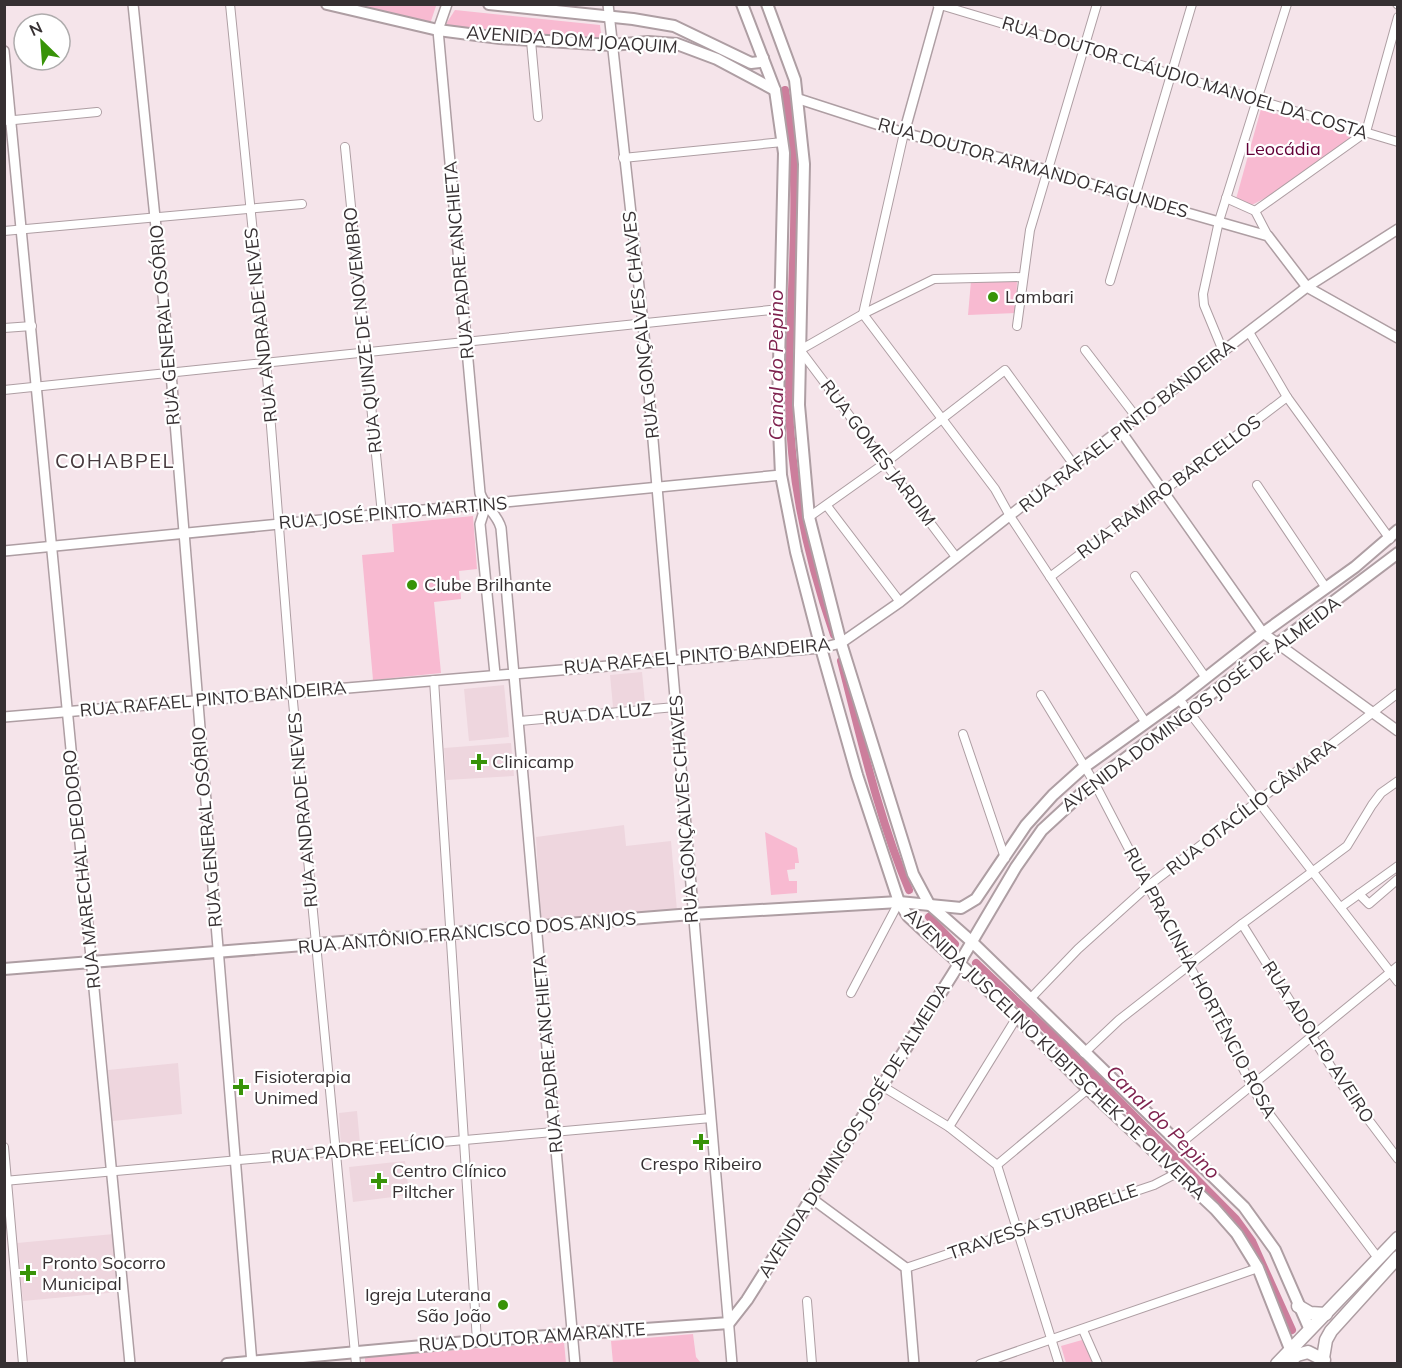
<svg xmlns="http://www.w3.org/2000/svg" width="1402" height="1368" font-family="Mulish,sans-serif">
	<rect width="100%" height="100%" fill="#f5e4ea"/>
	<g fill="#eed6de">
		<path d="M642,672L645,703L613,707L610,675Z"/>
		<path d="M504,685L509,737L469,741L464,689Z"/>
		<path d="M511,743L514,776L446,780L444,748Z"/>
		<path d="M624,825L626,846L671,841L677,911L541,922L536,837Z"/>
		<path d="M178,1063L182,1114L113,1121L108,1070Z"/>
		<path d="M357,1111L360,1144L341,1146L339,1113Z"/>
		<path d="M405,1161L409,1195L353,1202L349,1167Z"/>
		<path d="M114,1234L119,1292L23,1301L17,1243Z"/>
	</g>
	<g fill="#f8bad1">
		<path d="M427,4L436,6L430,24L337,5Z"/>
		<path d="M455,10L600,25L602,41L444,27Z"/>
		<path d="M1261,109L1353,136L1276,192L1250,206L1236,199Z"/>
		<path d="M1017,279L1016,313L968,315L971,281Z"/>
		<path d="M473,516L477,569L459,571L461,599L434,602L441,673L373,680L362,555L394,552L392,524Z"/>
		<path d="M765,832L797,848L799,863H795V869L787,870L789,881H797V893L771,895Z"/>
		<path d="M693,1334L696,1357L701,1363H613L611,1341Z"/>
		<path d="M1082,1340L1094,1363H1066L1061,1346Z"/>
		<path d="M564,1342L566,1363H365V1357Z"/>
	</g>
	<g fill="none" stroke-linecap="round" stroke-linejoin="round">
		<g stroke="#cc7e9c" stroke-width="8">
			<path d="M785,90C804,191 788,297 789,399C790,478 808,560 834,635"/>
			<path d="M841,661C861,738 878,817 909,890"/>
			<path d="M929,917L955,944"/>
			<path d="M976,963L1078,1059L1236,1219L1252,1241L1292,1330"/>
		</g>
		<g stroke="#ae9ea3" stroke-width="10">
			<g id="minor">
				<path d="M230,4L266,363L292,691L356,1364"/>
				<path d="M937,4L1398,142"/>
				<path d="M1397,4L1398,5"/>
				<path d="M531,41L538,117"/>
				<path d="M4,121L97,112"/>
				<path d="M904,133L863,314L995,489L1010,516L1146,723"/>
				<path d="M345,147L382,514"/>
				<path d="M623,158L783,142"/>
				<path d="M1226,198L1255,211L1268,236"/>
				<path d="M1255,211L1366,132L1398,17"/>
				<path d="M4,231L302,204"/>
				<path d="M1110,281L1192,4"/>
				<path d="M1017,326L1030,230L1097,4"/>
				<path d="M4,328L32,326"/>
				<path d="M1249,332L1287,397L1390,539"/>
				<path d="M1085,350L1137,418"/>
				<path d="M1223,351L1204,305L1203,294L1219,221L1287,4"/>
				<path d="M4,390L780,309"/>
				<path d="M1257,485L1326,588"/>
				<path d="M827,506L900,602"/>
				<path d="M809,517L885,463L1005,370L1074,465"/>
				<path d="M956,557L800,350L863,314L934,279L1022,277"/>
				<path d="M1135,576L1206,678"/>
				<path d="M1050,577L1287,397"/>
				<path d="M434,680L477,1341"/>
				<path d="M1041,695L1094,782L1261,1103L1378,1258"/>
				<path d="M1179,699L1398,982"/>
				<path d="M520,721L675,707"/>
				<path d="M963,734L1005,858"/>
				<path d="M1359,894L1369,904L1398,879"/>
				<path d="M1341,907L1398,866"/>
				<path d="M1242,924L1343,1086L1398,1159"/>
				<path d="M851,993L899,902"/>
				<path d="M1030,999L1078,949L1148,886L1398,693"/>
				<path d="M1084,1053L1119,1020L1242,924L1347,846L1372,805L1381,793L1398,781"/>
				<path d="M882,1086L949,1127L997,1165L1059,1364"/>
				<path d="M949,1127L1017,1017"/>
				<path d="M1180,1144L1398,966"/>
				<path d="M4,1147L23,1364"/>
				<path d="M997,1165L1088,1089"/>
				<path d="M4,1181L711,1118"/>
				<path d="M906,1268L1154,1185L1177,1173"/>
				<path d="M807,1301L812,1364"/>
				<path d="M1083,1330L1098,1364"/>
				<path d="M980,1364L1258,1268"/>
			</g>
		</g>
		<g stroke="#ae9ea3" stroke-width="12">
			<g id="tertiary">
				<path d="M133,4L171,373L252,1364"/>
				<path d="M447,4L438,30L480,493C484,507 497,513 501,528L575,1364"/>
				<path d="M608,4L643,323L732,1364"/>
				<path d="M4,51L130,1364"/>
				<path d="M799,99L904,133L1047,170L1135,198L1268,236L1307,287L1398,338"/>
				<path d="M904,133L940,4"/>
				<path d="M1120,430L1263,633L1398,731"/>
				<path d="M486,505L480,524L495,674"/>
				<path d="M4,551L781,475"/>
				<path d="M4,717L821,648L841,643L900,602L1074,465L1307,287L1398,229"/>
				<path d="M811,1198L906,1268L914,1364"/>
			</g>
		</g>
		<g stroke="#ae9ea3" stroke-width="14">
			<g id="secondary">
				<path d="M327,4L438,30L500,38L611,45L648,42L677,44L717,59L775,90"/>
				<path d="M489,4L633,19L674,26L751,63L760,62L763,58"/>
				<path d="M742,4L775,90L784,153L778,405L781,475L796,552L821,648L857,775L899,902L908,916L1017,1017L1088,1089L1215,1209L1237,1234L1258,1268L1290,1349"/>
				<path d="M767,4L795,80L804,164L799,405L809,517L841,643L913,874L929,904L971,941L1244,1207L1275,1250L1310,1330"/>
				<path d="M4,969L692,914L899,902L961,908L976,899L1026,825L1053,795L1083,768L1179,699L1263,633L1355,567L1398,530"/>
				<path d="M227,1364L477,1341L729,1323L747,1300L954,972L1016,867L1042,830L1094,782L1398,553"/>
			</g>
		</g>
		<g stroke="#ae9ea3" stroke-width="15">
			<g id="primary">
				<path d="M1298,1306L1310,1313L1326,1314"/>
				<path d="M1323,1358L1326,1340L1331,1331L1398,1257"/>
				<path d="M1277,1364L1398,1238"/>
				<path d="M1287,1364L1297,1355L1308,1352L1324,1360"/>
			</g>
		</g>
		<use href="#minor" stroke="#fff" stroke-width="8"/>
		<use href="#tertiary" stroke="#fff" stroke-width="9"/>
		<use href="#secondary" stroke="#fff" stroke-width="10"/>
		<use href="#primary" stroke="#fff" stroke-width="12"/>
	</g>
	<g fill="#389308" stroke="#fff" stroke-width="2">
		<circle cx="993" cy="297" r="6"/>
		<circle cx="412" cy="585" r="6"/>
		<path d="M476 753h6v6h6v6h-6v6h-6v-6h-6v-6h6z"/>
		<path d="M238 1078h6v6h6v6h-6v6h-6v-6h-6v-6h6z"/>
		<path d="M698 1133h6v6h6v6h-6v6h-6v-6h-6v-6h6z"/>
		<path d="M376 1172h6v6h6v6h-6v6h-6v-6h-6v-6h6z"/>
		<path d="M25 1264h6v6h6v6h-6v6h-6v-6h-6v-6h6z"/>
		<circle cx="503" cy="1305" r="6"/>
	</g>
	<g text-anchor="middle" stroke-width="4.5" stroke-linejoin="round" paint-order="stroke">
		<g font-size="18" fill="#363032" stroke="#fff">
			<text transform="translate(572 40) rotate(4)" y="6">AVENIDA DOM JOAQUIM</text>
			<text transform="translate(1185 78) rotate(17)" y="6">RUA DOUTOR CLÁUDIO MANOEL DA COSTA</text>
			<text transform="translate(1033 168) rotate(16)" y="6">RUA DOUTOR ARMANDO FAGUNDES</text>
			<text transform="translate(459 260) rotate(-95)" y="6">RUA PADRE ANCHIETA</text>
			<text transform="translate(165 325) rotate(-95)" y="6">RUA GENERAL OSÓRIO</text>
			<text transform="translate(261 325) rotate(-96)" y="6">RUA ANDRADE NEVES</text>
			<text transform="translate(641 325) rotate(-96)" y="6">RUA GONÇALVES CHAVES</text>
			<text transform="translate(363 330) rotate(-96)" y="6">RUA QUINZE DE NOVEMBRO</text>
			<text transform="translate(1127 426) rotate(-38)" y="6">RUA RAFAEL PINTO BANDEIRA</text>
			<text transform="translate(878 453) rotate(53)" y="6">RUA GOMES JARDIM</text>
			<text transform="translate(1169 487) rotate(-37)" y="6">RUA RAMIRO BARCELLOS</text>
			<text transform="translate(393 513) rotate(-5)" y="6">RUA JOSÉ PINTO MARTINS</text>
			<text transform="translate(697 656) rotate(-5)" y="6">RUA RAFAEL PINTO BANDEIRA</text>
			<text transform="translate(213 699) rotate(-5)" y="6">RUA RAFAEL PINTO BANDEIRA</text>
			<text transform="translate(1201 704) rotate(-37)" y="6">AVENIDA DOMINGOS JOSÉ DE ALMEIDA</text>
			<text transform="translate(598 714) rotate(-5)" y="6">RUA DA LUZ</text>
			<text transform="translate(1251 807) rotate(-38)" y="6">RUA OTACÍLIO CÂMARA</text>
			<text transform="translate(684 809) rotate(-94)" y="6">RUA GONÇALVES CHAVES</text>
			<text transform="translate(303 810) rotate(-95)" y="6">RUA ANDRADE NEVES</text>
			<text transform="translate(207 827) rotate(-95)" y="6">RUA GENERAL OSÓRIO</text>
			<text transform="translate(82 869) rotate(-96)" y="6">RUA MARECHAL DEODORO</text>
			<text transform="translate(467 933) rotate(-5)" y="6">RUA ANTÔNIO FRANCISCO DOS ANJOS</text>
			<text transform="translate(1200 983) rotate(62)" y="6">RUA PRACINHA HORTÊNCIO ROSA</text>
			<text transform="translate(1318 1042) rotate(57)" y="6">RUA ADOLFO AVEIRO</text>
			<text transform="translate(548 1054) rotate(-95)" y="6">RUA PADRE ANCHIETA</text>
			<text transform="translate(1055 1054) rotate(44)" y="6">AVENIDA JUSCELINO KUBITSCHEK DE OLIVEIRA</text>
			<text transform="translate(854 1130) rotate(-58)" y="6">AVENIDA DOMINGOS JOSÉ DE ALMEIDA</text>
			<text transform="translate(358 1150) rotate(-5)" y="6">RUA PADRE FELÍCIO</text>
			<text transform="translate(1043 1222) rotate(-19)" y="6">TRAVESSA STURBELLE</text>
			<text transform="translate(532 1337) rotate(-4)" y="6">RUA DOUTOR AMARANTE</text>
		</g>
		<g font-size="18" fill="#630138" stroke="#fff">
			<text x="1283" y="155">Leocádia</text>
		</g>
		<g font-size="18" fill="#363032" stroke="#fff" text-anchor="start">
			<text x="1005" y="303">Lambari</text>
			<text x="424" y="591">Clube Brilhante</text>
			<text x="492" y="768">Clinicamp</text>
			<text x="254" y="1083">Fisioterapia<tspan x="254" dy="21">Unimed</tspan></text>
			<text x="701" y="1170" text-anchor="middle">Crespo Ribeiro</text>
			<text x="392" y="1177">Centro Clínico<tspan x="392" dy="21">Piltcher</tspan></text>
			<text x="42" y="1269">Pronto Socorro<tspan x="42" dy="21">Municipal</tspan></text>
			<text x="491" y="1301" text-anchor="end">Igreja Luterana<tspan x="491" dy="21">São João</tspan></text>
		</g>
		<g font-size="20" font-style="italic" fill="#7f234f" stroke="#fff">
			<text transform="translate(776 365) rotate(-90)" y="7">Canal do Pepino</text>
			<text transform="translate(1163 1122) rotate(45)" y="7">Canal do Pepino</text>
		</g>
		<g font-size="20" letter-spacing="1.5" fill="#473a3e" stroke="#fff">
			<text x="115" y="468">COHABPEL</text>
		</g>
	</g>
	<rect width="1402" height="1368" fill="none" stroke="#363032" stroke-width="12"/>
	<g transform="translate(42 42) rotate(335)"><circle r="28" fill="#ffffff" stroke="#afacad" stroke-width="1.5"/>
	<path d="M0-4.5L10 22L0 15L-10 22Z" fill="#389308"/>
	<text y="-9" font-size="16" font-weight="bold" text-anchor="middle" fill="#363032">N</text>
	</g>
</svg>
